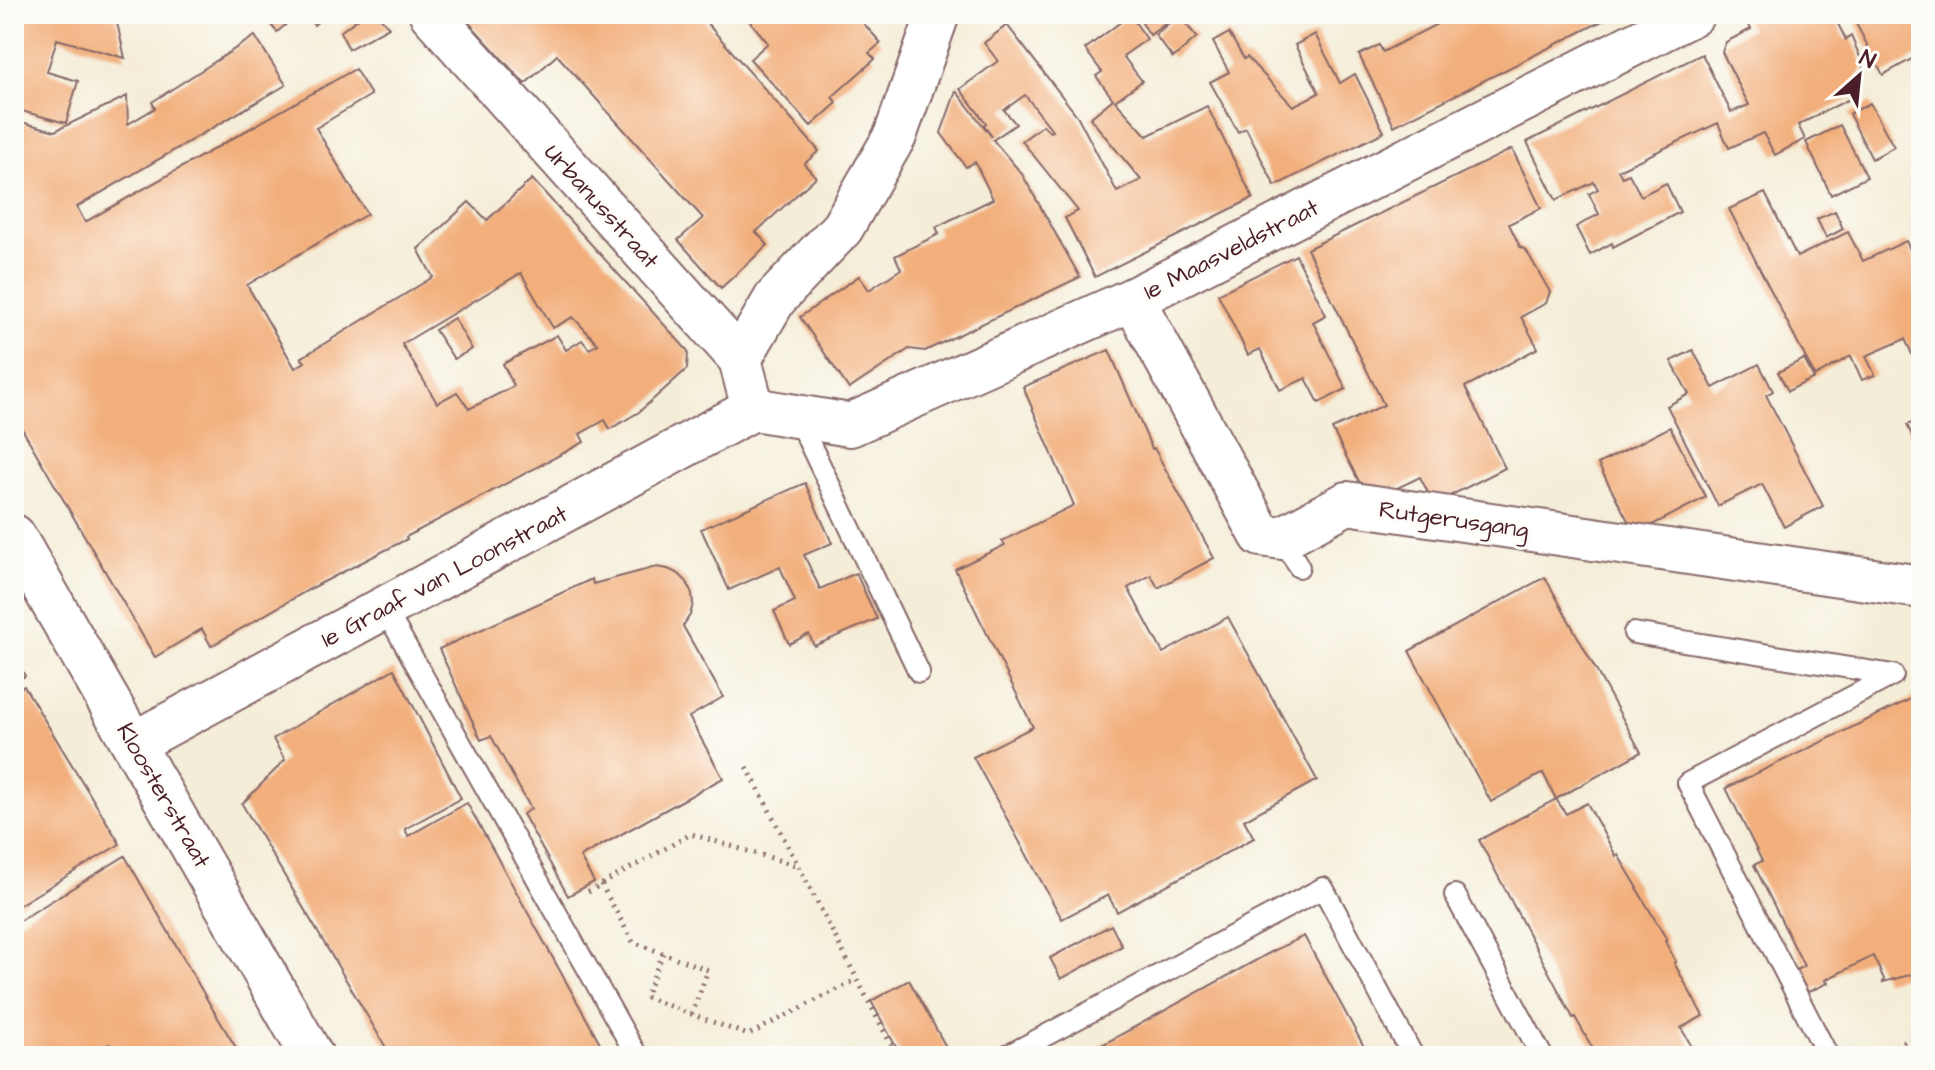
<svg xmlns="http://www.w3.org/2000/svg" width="1935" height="1070" font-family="'Architects Daughter',sans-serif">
	<rect width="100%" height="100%" fill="#fdfcf7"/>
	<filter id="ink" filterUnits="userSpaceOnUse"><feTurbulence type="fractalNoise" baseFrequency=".0125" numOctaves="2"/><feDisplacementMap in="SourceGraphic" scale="16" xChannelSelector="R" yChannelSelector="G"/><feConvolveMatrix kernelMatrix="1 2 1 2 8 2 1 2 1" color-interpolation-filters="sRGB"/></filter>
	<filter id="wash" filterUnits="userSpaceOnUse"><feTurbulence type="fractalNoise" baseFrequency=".006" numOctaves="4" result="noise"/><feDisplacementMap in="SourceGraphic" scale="32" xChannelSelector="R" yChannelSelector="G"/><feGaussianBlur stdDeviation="1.8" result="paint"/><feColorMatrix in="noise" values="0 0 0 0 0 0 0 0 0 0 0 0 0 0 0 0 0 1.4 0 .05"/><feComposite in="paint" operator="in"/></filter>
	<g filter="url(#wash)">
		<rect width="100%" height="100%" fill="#f4edd8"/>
		<g id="blocks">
			<g fill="#f2af7b" fill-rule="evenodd">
				<path d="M14,14H115L125,58L57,39L47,72L78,81L66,123L14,109Z"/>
				<path d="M272,14H284L290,21L277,32L266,19Z"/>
				<path d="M304,14H326L314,25Z"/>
				<path d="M364,14H377L389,27L349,49L340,32Z"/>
				<path d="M461,14H551L557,21L564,14H699L819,151L804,164L816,177L756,232L768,245L721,288L678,240L703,218L557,55L525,84Z"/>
				<path d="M744,14H855L881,43L869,53L875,59L832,97L837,103L811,126L750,59L768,43Z"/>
				<path d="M1136,14H1165L1170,20L1150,35Z"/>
				<path d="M1456,14H1616L1394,126L1359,55L1379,45L1383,52Z"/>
				<path d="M1757,14H1833L1846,40L1851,36L1864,66L1854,82L1859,94L1798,125L1805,139L1775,155L1763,133L1729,148L1718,123L1618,170L1622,177L1629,174L1641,196L1666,183L1680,212L1613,247L1612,243L1590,255L1576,227L1599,214L1589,194L1598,189L1594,182L1556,200L1527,142L1702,54L1731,112L1749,105L1722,52L1726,42L1751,29L1746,20Z"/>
				<path d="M1851,14H1921V48L1918,50L1921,54L1883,75Z"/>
				<path d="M1130,15L1147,39L1123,56L1142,81L1115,101L1147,136L1207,106L1253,198L1095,277L1065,218L1078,211L1022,141L1043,125L1050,132L1053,131L1025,95L1004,110L1016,124L993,140L1022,174L1080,277L925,351L909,349L849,389L800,317L859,276L869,290L901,269L895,256L939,234L936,227L993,199L975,162L966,167L941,133L956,91L992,137L984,125L986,123L960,89L998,61L984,43L1007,25L1078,117L1117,192L1141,180L1090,118L1113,99L1096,76L1102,72L1085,49Z"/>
				<path d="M1178,15L1197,37L1173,58L1155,35Z"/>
				<path d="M1229,33L1244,59L1247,57L1293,106L1319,93L1295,45L1315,34L1340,83L1355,74L1384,132L1275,186L1246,128L1238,132L1210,82L1229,72L1213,42Z"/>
				<path d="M255,36L286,85L77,207L85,222L355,69L371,95L316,128L367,214L247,285L295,368L305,362L301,358L433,277L418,249L469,202L487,220L532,179L688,351L687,369L639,412L610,429L605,420L580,434L584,442L406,537L407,539L310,589L211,646L202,629L155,657L14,415V120L55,131L127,96L128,124L155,108L152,102ZM521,273L553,328L573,317L598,344L589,349L582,340L566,350L557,335L503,364L514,386L469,409L457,392L437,403L402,344Z"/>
				<path d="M1870,103L1894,147L1872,159L1849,114Z"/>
				<path d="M1840,125L1867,177L1831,195L1806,142Z"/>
				<path d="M1512,149L1541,208L1509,224L1520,247L1526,250L1550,292L1546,303L1521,317L1538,348L1465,387L1505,468L1434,504L1420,477L1387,493L1363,489L1332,429L1384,405L1307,249Z"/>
				<path d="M1765,193L1797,257L1848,232L1863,261L1906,241L1921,272V373L1905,339L1866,356L1875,375L1862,380L1851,356L1815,376L1729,209Z"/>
				<path d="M1835,211L1843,229L1826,238L1817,219Z"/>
				<path d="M1296,255L1326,315L1313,322L1346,389L1319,403L1306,378L1280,390L1260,349L1248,355L1218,294Z"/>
				<path d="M454,318L472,349L454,359L435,330Z"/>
				<path d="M1109,350L1152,449L1154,448L1214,558L1158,588L1151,575L1128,588L1163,653L1228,617L1317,780L1244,820L1254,838L1117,912L1108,895L1062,919L973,757L1033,727L955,569L1005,545L1002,541L1074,505L1023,387Z"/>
				<path d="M1693,350L1713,388L1759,364L1773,391L1766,395L1823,506L1784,527L1762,484L1718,506L1667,406L1689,394L1671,361Z"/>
				<path d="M1804,359L1814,378L1788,391L1778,372Z"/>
				<path d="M1921,419V454L1907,425Z"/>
				<path d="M1670,427L1706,497L1635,534L1598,464Z"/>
				<path d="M805,483L832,543L804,555L820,589L856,573L877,619L814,646L809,634L789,644L774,611L795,601L780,567L729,590L701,529Z"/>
				<path d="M656,567L668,569L679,574L687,582L692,594L693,604L690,615L683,626L723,697L689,717L723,778L580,857L594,882L568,896L523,814L531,809L491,736L481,740L439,649L592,579L593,584Z"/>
				<path d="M1545,577L1641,752L1556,799L1543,773L1491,802L1409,651Z"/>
				<path d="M14,656L25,676L14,682Z"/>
				<path d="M394,669L461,798L405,829L408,836L467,803L600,1043L580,1056H391L242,804L285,760L273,739Z"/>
				<path d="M24,686L120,844L14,908V691Z"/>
				<path d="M1921,694V972L1883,982L1884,979L1873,956L1825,980L1828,983L1808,992L1796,970L1804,966L1754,865L1762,861L1726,788Z"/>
				<path d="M1556,799L1566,814L1587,803L1616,856L1618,855L1638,888L1637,889L1667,940L1665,941L1676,962L1674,963L1703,1016L1681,1028L1691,1045L1671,1056H1597L1575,1017L1573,1018L1479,840Z"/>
				<path d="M125,856L212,1008L241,1056H118L109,1044L89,1056H14V924Z"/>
				<path d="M1111,925L1122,946L1061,979L1050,958Z"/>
				<path d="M1304,936L1369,1056H1082L1273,951Z"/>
				<path d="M909,980L951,1056H901L871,1001Z"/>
			</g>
		</g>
	</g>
	<g filter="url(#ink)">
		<use href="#blocks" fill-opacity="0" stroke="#866768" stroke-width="2"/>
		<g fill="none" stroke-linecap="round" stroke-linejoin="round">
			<g stroke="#866768" stroke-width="24">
				<g id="lane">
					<path d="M797,417L919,672"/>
					<path d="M1282,538L1299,567"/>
					<path d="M385,609L637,1056"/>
					<path d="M1634,633L1893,675L1688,783L1828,1056"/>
					<path d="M1455,895L1542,1056"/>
					<path d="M1007,1056L1323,888L1413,1056"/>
				</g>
			</g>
			<g stroke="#866768" stroke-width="46">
				<g id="street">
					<path d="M431,14L740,359L753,409"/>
					<path d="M1133,299L1261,535L1282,538L1347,503L1921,587"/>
					<path d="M740,359L775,299L842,228L895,136L938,14"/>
					<path d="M753,409L850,425L1133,299L1693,14"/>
					<path d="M14,536L312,1056"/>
					<path d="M134,743L753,409"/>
				</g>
			</g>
			<g stroke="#866768" stroke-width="5" stroke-dasharray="2 6" stroke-linecap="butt">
				<path d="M747,767L897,1056"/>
				<path d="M601,884L633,942L708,970L692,1014"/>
				<path d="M588,892L691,834L798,866"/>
				<path d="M663,953L645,997L748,1035L856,980"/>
				<path d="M1874,1056L1921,1034"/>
			</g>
			<use href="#lane" stroke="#fff" stroke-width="20"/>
			<use href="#street" stroke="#fff" stroke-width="42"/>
		</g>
	</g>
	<g text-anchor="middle" stroke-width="6" stroke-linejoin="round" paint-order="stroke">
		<g font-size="24" fill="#4a1f2b" stroke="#fdfcf7">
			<text transform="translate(602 206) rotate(48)" y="8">Urbanusstraat</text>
			<text transform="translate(1231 249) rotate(-27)" y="8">1e Maasveldstraat</text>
			<text transform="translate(1454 519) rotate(8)" y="8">Rutgerusgang</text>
			<text transform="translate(444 576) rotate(-28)" y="8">1e Graaf van Loonstraat</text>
			<text transform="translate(164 795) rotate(60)" y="8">Kloosterstraat</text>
		</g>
	</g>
	<rect width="1935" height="1070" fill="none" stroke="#fdfcf7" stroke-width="48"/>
	<g transform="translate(1859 76) rotate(27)" stroke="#fdfcf7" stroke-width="6" paint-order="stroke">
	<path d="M0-6L14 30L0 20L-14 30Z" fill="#4a1f2b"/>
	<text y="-12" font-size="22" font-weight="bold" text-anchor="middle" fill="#4a1f2b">N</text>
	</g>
</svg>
